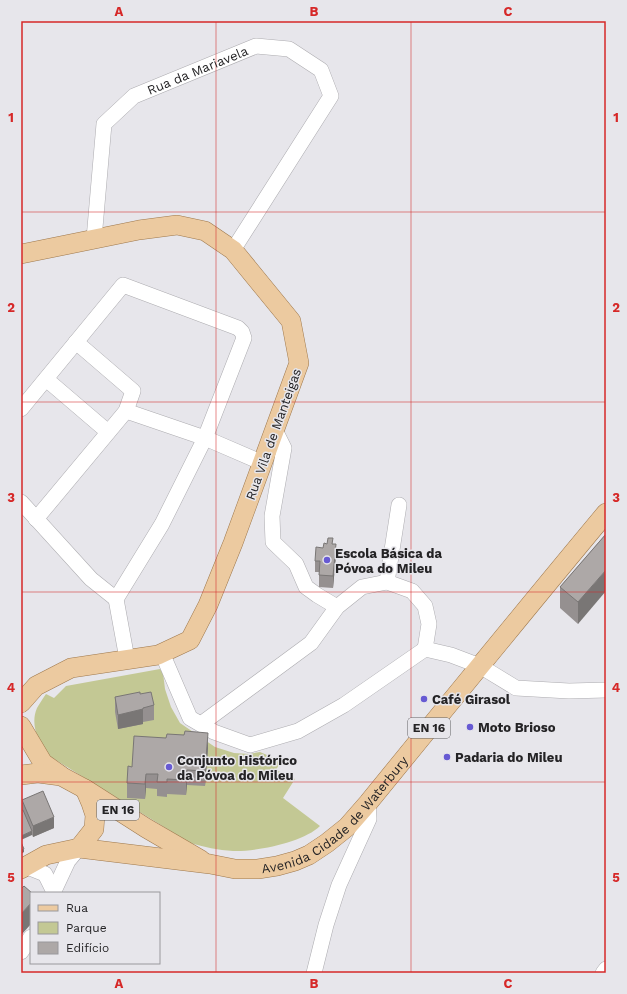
<svg xmlns="http://www.w3.org/2000/svg" width="627" height="994" font-family="'Work Sans',sans-serif">
	<rect width="100%" height="100%" fill="#e7e6eb"/>
	<path fill="#c3c894" d="M160,669L163,673L165,689L171,707L180,723L215,747L234,753L249,754L260,752L281,761L276,770L295,779L283,798L320,826C304,842 256,852 233,851C218,850 204,847 190,843L46,754C38,740 30,724 37,708C40,703 43,698 46,694L54,698L66,686Z"/>
	<g fill="none" stroke-linecap="round" stroke-linejoin="round">
		<g stroke="#adacb0" stroke-width="16">
			<g id="minor">
				<path id="s1" d="M94,239L104,124L134,96L256,46L289,49L321,70L331,96L233,250"/>
				<path d="M46,379L108,432"/>
				<path d="M21,409L123,285L238,328L242,332L244,338L205,438L162,524L116,599L127,659"/>
				<path d="M126,411L205,438L263,463"/>
				<path d="M275,430L284,448L272,516L273,542L296,564L306,587L317,595L337,607"/>
				<path d="M21,502L91,579L116,599"/>
				<path d="M36,519L126,411L133,391L76,342"/>
				<path d="M387,582L399,505"/>
				<path d="M162,653L190,718L214,732L250,745L298,731L344,705L425,649L451,655L480,666L516,688L569,691L606,690"/>
				<path d="M201,724L311,643L337,607L362,587L387,582L412,591L425,606L429,624L425,649"/>
				<path d="M25,866L45,874L54,892"/>
				<path d="M53,893L68,861L79,848"/>
				<path d="M21,952L31,937"/>
				<path d="M314,973L326,925L339,885L369,819L368,803"/>
				<path d="M603,973L606,969"/>
			</g>
		</g>
		<g stroke="#9e784c" stroke-width="20">
			<g id="major">
				<path d="M21,254L139,230L177,225L205,231L233,250L291,321L299,363L233,543L208,605L190,640L158,655L71,668L36,686L21,703"/>
				<path d="M21,726L43,763L60,775"/>
				<path d="M21,775L38,773L61,776L85,789L146,828L201,860"/>
				<path d="M79,848L94,829L95,815L91,803L85,789"/>
				<path id="s2" d="M21,869L46,855L79,848L210,864L235,869H258L277,866L295,861L309,855L327,843L347,827L368,803C447,706 526,609 606,513"/>
			</g>
		</g>
		<use href="#minor" stroke="#fff" stroke-width="15"/>
		<use href="#major" stroke="#eccaa0" stroke-width="19"/>
	</g>
	<g fill="#959090">
		<path d="M606,534L578,624L560,608V587Z"/>
		<path d="M333,544L336,555L333,588L319,587V572H315V561L323,548Z"/>
		<path d="M140,694L154,705V720L143,722V724L118,729L115,712V697Z"/>
		<path d="M184,735L208,748L205,786L187,785L186,795L167,794V797L157,796V789L146,788L145,799L127,798V783L132,767L166,738Z"/>
		<path d="M22,800L54,828L33,837L22,811Z"/>
	</g>
	<g fill="#797675">
		<path d="M336,544V555L333,588V576Z"/>
		<path d="M606,570V591L578,624V602Z"/>
		<path d="M143,709V724L118,729V715Z"/>
		<path d="M208,733V748L205,786V771Z"/>
		<path d="M187,770V785L186,795V780Z"/>
		<path d="M146,774V788L145,799V784Z"/>
		<path d="M54,817V828L33,837V826Z"/>
		<path d="M32,831V835L21,840V836Z"/>
		<path d="M24,849V852L21,854V850Z"/>
		<path d="M31,903V924L22,934V938L21,939V914Z"/>
	</g>
	<g fill="#ada8a7" stroke="#797675">
		<path d="M606,534V570L578,602L560,587Z"/>
		<path d="M328,538H333L332,544H336L333,576L319,575L320,561H315L316,547L323,548L324,543L327,544Z"/>
		<path d="M140,692V694L151,692L154,705L143,708V709L118,715L115,697Z"/>
		<path d="M185,731L208,733L205,771L187,770L186,780L167,779V782H157L158,774H146L145,784L127,783L128,766L132,767L134,736L166,738L167,734L184,735Z"/>
		<path d="M43,791L54,817L33,826L22,800Z"/>
		<path d="M23,810L32,831L21,836V811Z"/>
		<path d="M21,842L24,849L21,850Z"/>
		<path d="M24,886L32,893H31V903L21,914V889Z"/>
	</g>
	<path fill="none" stroke="#d62828" stroke-width="1" stroke-opacity="0.55" d="M216,21V973M411,21V973M21,212H606M21,402H606M21,592H606M21,782H606"/>
	<g fill="#675ad3" stroke="#e7e6eb" stroke-width="1.5">
		<circle cx="327" cy="560" r="4"/>
		<circle cx="424" cy="699" r="4"/>
		<circle cx="470" cy="727" r="4"/>
		<circle cx="447" cy="757" r="4"/>
		<circle cx="169" cy="767" r="4"/>
	</g>
	<g text-anchor="middle" stroke-width="3" stroke-linejoin="round" paint-order="stroke">
		<g fill="#e7e6eb" stroke="#5e5e60" stroke-width="1">
			<rect x="408" y="718" width="42" height="20" rx="3"/>
			<rect x="97" y="800" width="42" height="20" rx="3"/>
		</g>
		<g font-size="12" font-weight="bold" fill="#242325">
			<text x="429" y="732">EN 16</text>
			<text x="118" y="814">EN 16</text>
		</g>
		<g font-size="13" fill="#242325" stroke="#e7e6eb">
			<text dy="5" stroke="none"><textPath href="#s1" startOffset="225">Rua da Mariavela</textPath></text>
			<text transform="translate(273 434) rotate(-70)" y="5">Rua Vila de Manteigas</text>
			<text dy="5" stroke="none"><textPath href="#s2" startOffset="340">Avenida Cidade de Waterbury</textPath></text>
		</g>
		<g font-size="13" font-weight="bold" fill="#242325" stroke="#e7e6eb" text-anchor="start">
			<text x="335" y="558">Escola Básica da<tspan x="335" dy="15">Póvoa do Mileu</tspan></text>
			<text x="432" y="704">Café Girasol</text>
			<text x="478" y="732">Moto Brioso</text>
			<text x="455" y="762">Padaria do Mileu</text>
			<text x="177" y="765">Conjunto Histórico<tspan x="177" dy="15">da Póvoa do Mileu</tspan></text>
		</g>
	</g>
	<rect width="627" height="994" fill="none" stroke="#e7e6eb" stroke-width="44"/>
	<rect x="30" y="892" width="130" height="72" fill="#e7e6eb" stroke="#99989c"/>
	<rect x="38" y="905" width="20" height="6" fill="#eccaa0" stroke="#99989c"/>
	<text x="66" y="912" font-size="12" fill="#242325">Rua</text>
	<rect x="38" y="922" width="20" height="12" fill="#c3c894" stroke="#99989c"/>
	<text x="66" y="932" font-size="12" fill="#242325">Parque</text>
	<rect x="38" y="942" width="20" height="12" fill="#ada8a7" stroke="#99989c"/>
	<text x="66" y="952" font-size="12" fill="#242325">Edifício</text>
	<rect x="22" y="22" width="583" height="950" fill="none" stroke="#d62828" stroke-width="1.5"/>
	<g font-size="13" text-anchor="middle" font-weight="bold" fill="#d62828">
		<text x="119" y="16">A</text>
		<text x="314" y="16">B</text>
		<text x="508" y="16">C</text>
		<text x="11" y="122">1</text>
		<text x="616" y="122">1</text>
		<text x="11" y="312">2</text>
		<text x="616" y="312">2</text>
		<text x="11" y="502">3</text>
		<text x="616" y="502">3</text>
		<text x="11" y="692">4</text>
		<text x="616" y="692">4</text>
		<text x="11" y="882">5</text>
		<text x="616" y="882">5</text>
		<text x="119" y="988">A</text>
		<text x="314" y="988">B</text>
		<text x="508" y="988">C</text>
	</g>
</svg>
